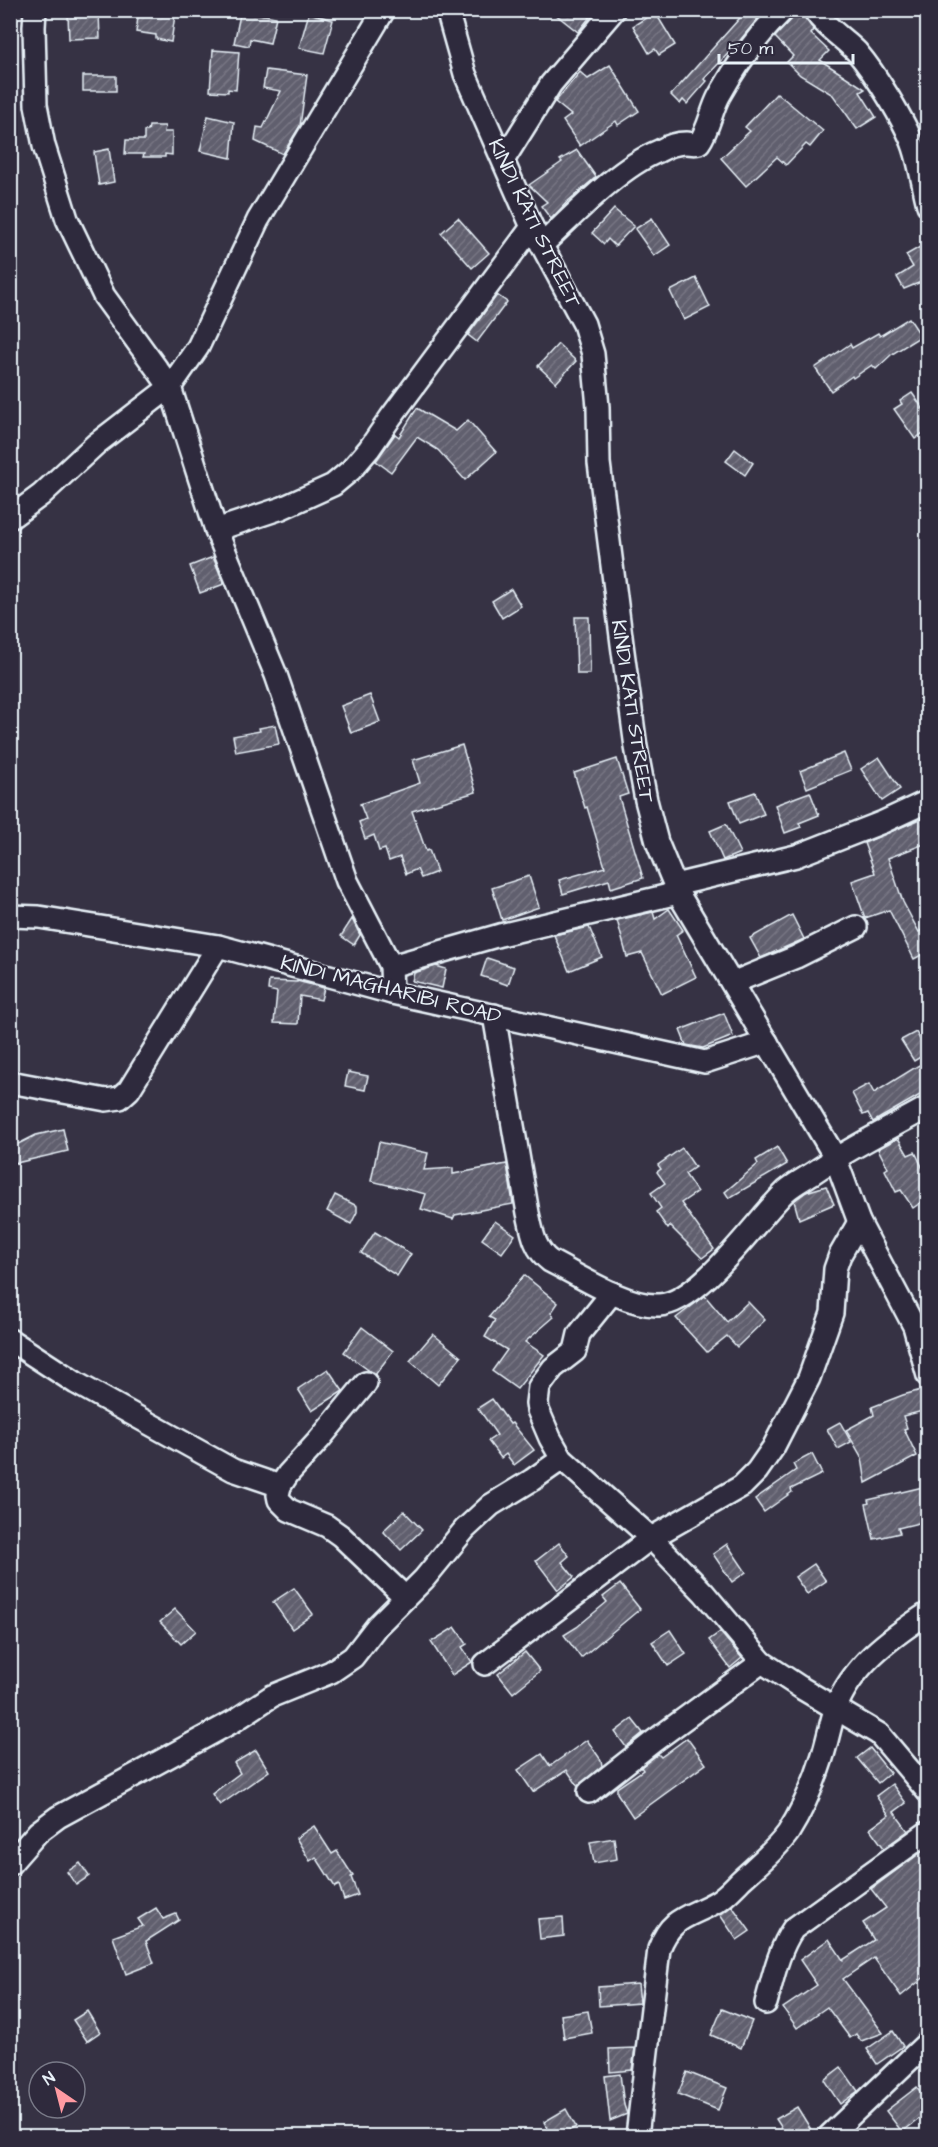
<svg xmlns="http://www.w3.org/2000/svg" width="938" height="2147" font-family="'Architects Daughter',sans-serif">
	<defs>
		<pattern id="building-hatch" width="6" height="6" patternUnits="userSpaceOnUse" patternTransform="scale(1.5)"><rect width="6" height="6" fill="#605e6e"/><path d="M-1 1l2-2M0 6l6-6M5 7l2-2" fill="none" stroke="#777683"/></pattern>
	</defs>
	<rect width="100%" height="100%" fill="#363244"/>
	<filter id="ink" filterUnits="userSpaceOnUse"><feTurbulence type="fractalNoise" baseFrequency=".0167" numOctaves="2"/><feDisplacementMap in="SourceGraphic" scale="12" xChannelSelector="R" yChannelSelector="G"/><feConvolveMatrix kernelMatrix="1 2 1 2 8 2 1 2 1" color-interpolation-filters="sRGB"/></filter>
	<g filter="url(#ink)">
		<g fill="url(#building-hatch)" stroke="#e8f1f8" stroke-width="1.5">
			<path d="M139,10H164V13L175,15L171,42L156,39V35L136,32Z"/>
			<path d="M241,10H259L258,14L276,17L270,43L250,39L249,46L234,43Z"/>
			<path d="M550,10H581L590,17L578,32Z"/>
			<path d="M747,10H765L737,44L704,79L707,81L687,104L683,100L680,104L671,95Z"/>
			<path d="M795,10H799L814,30L811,34L829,51L820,60L865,89L860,92L876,117L857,129L833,95L800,75L787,62L793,56L775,37L792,19Z"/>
			<path d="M655,12L675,45L659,55L655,49L649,53L633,26Z"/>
			<path d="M309,13L333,20L324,53L299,48Z"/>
			<path d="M99,14L100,38L69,39L68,15Z"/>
			<path d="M213,50L239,52L236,90L228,89V92L210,91Z"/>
			<path d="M610,65L639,111L618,125L616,121L580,146L563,121L571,115L555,102L580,72L588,79Z"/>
			<path d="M266,70L307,75L300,126L283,154L255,141L257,127L263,128L281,91L263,88Z"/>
			<rect x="83" y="76" width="33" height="15"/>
			<path d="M777,93L823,131L810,147L806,144L786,165L777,157L746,186L721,158L750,131L745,127Z"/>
			<path d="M208,116L234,122L231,158L200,151Z"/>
			<path d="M149,126H165L164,132H172V155L165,154V157H143L144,154H125L126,140H144V131H148Z"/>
			<path d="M109,149L114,182L99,185L94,152Z"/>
			<path d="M577,150L596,177L567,202L551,219L541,206L547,202L529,185L562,162L560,160Z"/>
			<path d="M614,209L634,226L615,246L608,239L604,244L592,233Z"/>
			<path d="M458,218L489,253L472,268L441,233Z"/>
			<path d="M652,218L670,245L654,256L635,229Z"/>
			<path d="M920,247L927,258V292L921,282L904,289L897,277L913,267L906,255Z"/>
			<path d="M696,278L710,307L684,320L670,291Z"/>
			<path d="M497,295L507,302L477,342L468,335Z"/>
			<path d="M909,318L921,336L892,354L876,369L872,365L853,378L852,376L831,391L815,368L850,344L852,348L878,333L880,336Z"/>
			<path d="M558,344L576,361L556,383L538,366Z"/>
			<path d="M912,393L927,414V430L915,439L894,409L902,404L900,401Z"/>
			<path d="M417,408L456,431L468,420L496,452L465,480L438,450L417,437L391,472L376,461L395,434L399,437Z"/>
			<path d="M735,449L753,463L745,475L726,461Z"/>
			<path d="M213,557L224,584L200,593L190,566Z"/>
			<path d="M511,589L521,606L502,618L492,601Z"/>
			<path d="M575,617H589L590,674H577Z"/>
			<path d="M370,695L380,722L351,733L341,706Z"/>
			<path d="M275,725L279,744L236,752L233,736L260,731L259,728Z"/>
			<path d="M462,745L476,792L412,811L426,851L429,850L437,872L421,878L417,869L406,874L400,857L389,861L385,849L379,851L374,835L365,839L359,822L366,819L360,804L420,783L413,760Z"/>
			<path d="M844,753L851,770L807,788L800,771Z"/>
			<path d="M879,757L900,789L882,801L861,769Z"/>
			<path d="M617,759L628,794L619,797L643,878L611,888L609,880L563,894L559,880L605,867L587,807L585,808L574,773Z"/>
			<path d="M755,792L764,814L739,824L730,801Z"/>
			<path d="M810,792L819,815L799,823L801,827L785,833L775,805Z"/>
			<path d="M923,818L927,830V843L888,858L903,902L919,932L927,926V952L914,959L889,910L865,918L852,881L875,873L864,843Z"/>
			<path d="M726,824L740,853L723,860L710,831Z"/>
			<path d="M529,876L539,907L502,920L492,888Z"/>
			<path d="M669,909L683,930L676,935L696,977L662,994L642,953L627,957L617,920L653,912L655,919Z"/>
			<path d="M792,915L804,939L761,958L750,938Z"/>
			<path d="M352,919L360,935L354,945L341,936Z"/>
			<path d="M589,927L602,957L569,971L554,935Z"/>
			<path d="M487,958L514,967L508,985L481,976Z"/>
			<path d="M436,966L446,969L442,988L412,981L414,973Z"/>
			<path d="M269,981L297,982V981L324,988L321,1000L300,996L298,1024L274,1023L277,992L268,990Z"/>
			<path d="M724,1013L733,1036L703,1048L686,1045L680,1030Z"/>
			<path d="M916,1032L927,1053L914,1061L901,1040Z"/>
			<path d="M919,1065L927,1080V1091L873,1122L868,1113L863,1115L852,1093L869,1084L874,1093Z"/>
			<path d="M348,1072L368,1076L365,1090L345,1086Z"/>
			<path d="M63,1129L68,1151L16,1163L10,1148L36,1135Z"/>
			<path d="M898,1138L908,1155L915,1152L927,1177V1198L913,1208L901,1190L896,1192L885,1170L888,1168L878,1149Z"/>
			<path d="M379,1142L428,1153L424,1170L453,1168V1174L507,1164L513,1204L455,1215L453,1219L421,1209L426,1194L371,1181Z"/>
			<path d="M777,1147L787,1164L729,1198L725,1192L758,1164L756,1160Z"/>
			<path d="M682,1148L695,1167L685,1174L697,1192L681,1203L714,1249L702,1258L670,1226L668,1229L656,1212L661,1208L651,1193L665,1183L657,1172L661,1169L658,1165Z"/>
			<path d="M826,1186L834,1204L799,1219L794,1201L806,1192Z"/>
			<path d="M335,1195L357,1206V1212L351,1224L327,1211Z"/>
			<path d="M495,1221L515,1235L502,1253L482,1239Z"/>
			<path d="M375,1232L411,1254L397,1276L361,1253Z"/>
			<path d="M524,1275L558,1303L551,1313L554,1317L525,1342L544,1355L517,1389L492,1371L507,1350L485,1337L495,1320L489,1317Z"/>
			<path d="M705,1296L727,1322L748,1302L765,1320L737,1347L727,1336L707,1352L676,1318Z"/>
			<path d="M362,1327L393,1351L375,1375L344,1352Z"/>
			<path d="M433,1334L461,1357L438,1385L410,1361Z"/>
			<path d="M328,1369L343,1391L312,1411L298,1389Z"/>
			<path d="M925,1389L927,1410L903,1416L907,1428L904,1429L917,1456L866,1483L862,1458L846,1430L874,1415L872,1407L903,1395Z"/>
			<path d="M492,1399L510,1424L512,1423L534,1450L514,1465L506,1454L501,1458L488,1441L497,1435L478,1408Z"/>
			<path d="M840,1422L851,1442L838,1449L827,1429Z"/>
			<path d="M812,1454L822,1474L791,1489L792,1492L764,1512L755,1499L796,1470L793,1464Z"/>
			<path d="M927,1486V1521L898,1528L900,1533L874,1539L866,1504L869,1503L868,1500Z"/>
			<path d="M404,1511L422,1530L401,1550L383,1531Z"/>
			<path d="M559,1543L569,1556L562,1562L574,1577L558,1590L536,1561Z"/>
			<path d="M727,1544L746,1572L732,1582L713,1554Z"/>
			<path d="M814,1564L826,1581L807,1594L795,1577Z"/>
			<path d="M620,1584L640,1609L581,1658L564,1635L577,1627L607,1602L603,1597Z"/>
			<path d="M294,1588L313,1614L292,1629L273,1602Z"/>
			<path d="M175,1609L196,1631L181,1644L160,1622Z"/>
			<path d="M455,1627L467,1644L462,1647L472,1662L452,1675L431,1642Z"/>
			<path d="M670,1630L686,1654L668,1666L652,1642Z"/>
			<path d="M720,1632L742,1658L730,1668L709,1640Z"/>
			<path d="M525,1652L540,1671L513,1693L498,1674Z"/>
			<path d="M632,1719L643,1733L626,1747L615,1732Z"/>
			<path d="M687,1738L706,1764L633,1817L617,1793V1788L643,1770L641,1767L658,1754L661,1757Z"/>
			<path d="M587,1740L601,1760L602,1766L578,1786L567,1770L533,1792L518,1770L542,1754L550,1766Z"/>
			<path d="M870,1748L890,1773L878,1783L857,1758Z"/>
			<path d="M256,1750L269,1771L220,1805L212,1794L240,1773L234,1763Z"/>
			<path d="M892,1784L906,1803L894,1812L908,1831L884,1848L870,1829L889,1815L876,1796Z"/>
			<path d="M314,1826L332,1854L337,1851L353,1876L351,1877L358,1895L344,1900L339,1885L335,1887L316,1857L310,1861L296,1838Z"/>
			<path d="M614,1838L617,1859L594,1863L590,1842Z"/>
			<path d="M927,1848V1975L901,1996L874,1958L843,1979L883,2033L861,2041L856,2034L850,2038L827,2007L797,2028L783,2008L817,1985L800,1960L829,1939L843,1960L874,1940L863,1923L886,1908L871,1889Z"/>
			<path d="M80,1863L89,1876L76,1885L67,1872Z"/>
			<path d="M732,1906L750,1931L737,1940L720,1915Z"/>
			<path d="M156,1908L163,1919L176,1914L179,1920L146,1941L154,1963L126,1974L113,1937L143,1926L138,1919Z"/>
			<path d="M563,1917L564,1936L540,1939L538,1919Z"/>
			<path d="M638,1984L640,2003L599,2006L598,1987Z"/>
			<path d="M722,2009L752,2021L741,2048L711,2035Z"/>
			<path d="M87,2011L100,2032L87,2041L73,2020Z"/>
			<path d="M588,2011L592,2033L564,2038L561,2015Z"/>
			<path d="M893,2031L903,2046L877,2064L867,2049Z"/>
			<path d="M635,2048L632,2070L610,2072L609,2049Z"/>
			<path d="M841,2067L858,2091L840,2104L824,2080Z"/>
			<path d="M687,2072L727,2088L718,2110L678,2094Z"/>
			<path d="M620,2074L624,2105L627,2114L610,2121L605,2076Z"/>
			<path d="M917,2087L927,2101V2113L902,2132L886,2111Z"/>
			<path d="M797,2107L815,2136H787L776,2119Z"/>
			<path d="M566,2109L576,2127L559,2136H552L544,2122Z"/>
		</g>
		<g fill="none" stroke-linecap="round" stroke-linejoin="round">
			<g stroke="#e8f1f8" stroke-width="26">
				<g id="street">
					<path d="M35,10L34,27L36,105L44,146L67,219L104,296L170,387L216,530L276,675L347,881L391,966L392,993"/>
					<path d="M447,10L465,74L532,227L584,324L593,354L598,407L599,463L622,644L636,747L646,800L657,842L678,893L835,1157L859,1222L914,1326L928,1376"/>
					<path d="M814,10C825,27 843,38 857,52C875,73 905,121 914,147C920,165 923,186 928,205"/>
					<path d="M504,159L551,84L614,10"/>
					<path d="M542,245C574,215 619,167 659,151C666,147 677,143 686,143C692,143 693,145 699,143C709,129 711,111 719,96C736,65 758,35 783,10"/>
					<path d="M10,518L41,495L96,444L170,387L198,347L258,220L384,10"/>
					<path d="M216,530L282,508L333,485L351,470L369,449L391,417L532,227"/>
					<path d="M675,885L796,856L883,822L928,801"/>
					<path d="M10,916L39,917L218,946L392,993L705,1062L767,1042"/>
					<path d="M391,966L500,935L678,893"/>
					<path d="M732,983L796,957L856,927"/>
					<path d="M494,1015L528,1213C532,1231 534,1249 550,1261C578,1275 627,1307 659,1305C700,1303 757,1219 786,1191C794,1184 804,1179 813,1173C849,1148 889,1129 928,1107"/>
					<path d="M10,1082L106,1100L120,1098L129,1090L218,946"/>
					<path d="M612,1293L579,1334L575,1351L553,1368L539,1387L537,1403L538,1410L550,1438L562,1459L651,1538L704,1593L762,1662L803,1689L879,1734L928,1792"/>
					<path d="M10,1340L76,1383L233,1470L280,1486"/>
					<path d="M366,1383L319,1440L288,1474L280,1486L278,1495L279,1500L289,1510L327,1526L341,1536L405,1597"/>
					<path d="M485,1664L651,1538L742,1486L757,1471L773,1448L809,1378L832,1313L835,1269L840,1255L859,1222"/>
					<path d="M589,1792L654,1741L762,1662"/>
					<path d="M10,1864L38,1832L58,1817L234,1721L272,1696L331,1672L353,1657L377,1626L424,1579L465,1529L491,1505L532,1480L562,1459"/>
					<path d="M766,2003C773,1978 778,1951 793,1929L928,1832"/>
					<path d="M637,2136L659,1949C671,1916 690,1917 716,1902C725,1897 733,1888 740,1881C756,1866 775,1851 788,1833C802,1811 814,1783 822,1758C827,1743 830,1726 835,1710C851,1666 890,1638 928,1613"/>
					<path d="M829,2136L928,2042"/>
				</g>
			</g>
			<use href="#street" stroke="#2f2a3d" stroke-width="21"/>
		</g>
	</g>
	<g text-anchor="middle" stroke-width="4.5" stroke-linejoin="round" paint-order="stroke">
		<g font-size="21" fill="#e8f1f8" stroke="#2f2a3d">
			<text transform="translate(535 223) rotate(64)" y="7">KINDI KATI STREET</text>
			<text transform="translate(633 711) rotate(81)" y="7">KINDI KATI STREET</text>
			<text transform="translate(391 989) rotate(14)" y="7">KINDI MAGHARIBI ROAD</text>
		</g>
	</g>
	<rect width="938" height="2147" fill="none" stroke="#2f2a3d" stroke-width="36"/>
	<rect x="18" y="18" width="902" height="2111" fill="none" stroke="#e8f1f8" stroke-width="2" filter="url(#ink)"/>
	<g transform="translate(57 2090) rotate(325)"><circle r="28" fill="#2f2a3d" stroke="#797a88" stroke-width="1.5"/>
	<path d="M0-4.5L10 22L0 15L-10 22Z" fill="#ff9aa2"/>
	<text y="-9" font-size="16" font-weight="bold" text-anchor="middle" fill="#e8f1f8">N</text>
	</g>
	<path d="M719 54v9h134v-9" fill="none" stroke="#e8f1f8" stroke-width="3"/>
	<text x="728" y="54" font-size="18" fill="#e8f1f8" stroke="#2f2a3d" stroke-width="4.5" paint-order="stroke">50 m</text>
</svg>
